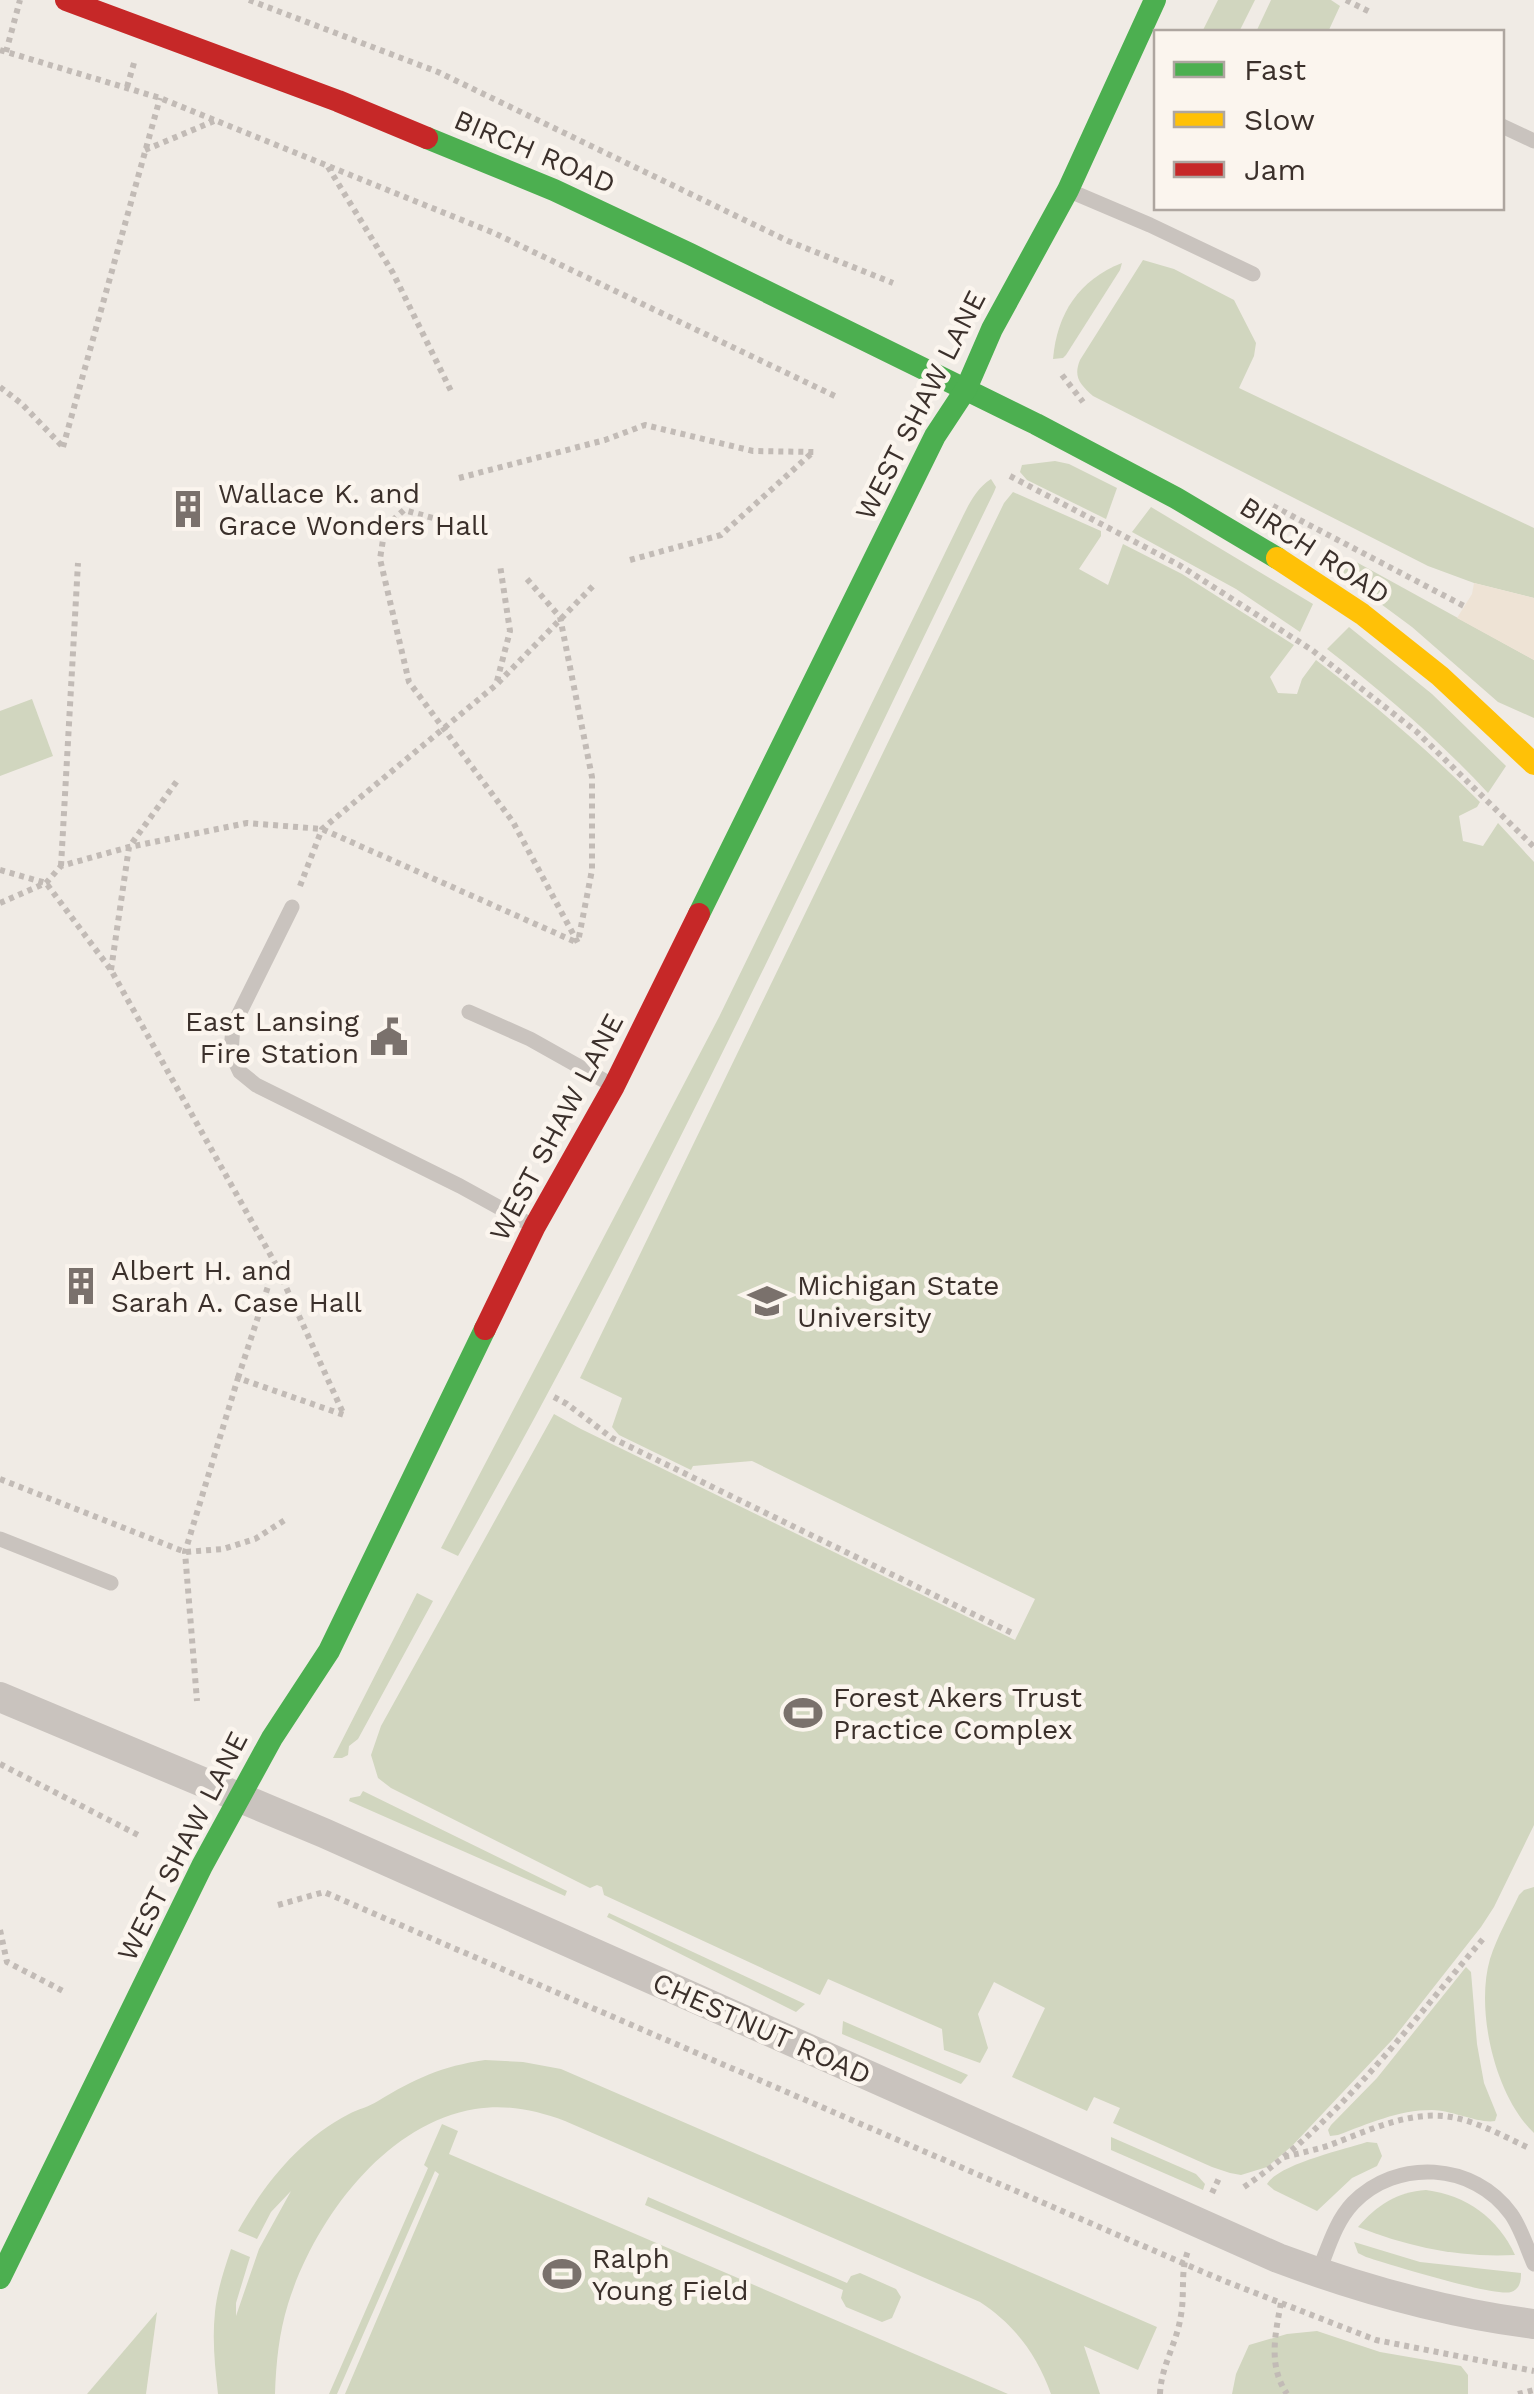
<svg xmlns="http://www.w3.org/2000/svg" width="1534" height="2394" font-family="'Work Sans',sans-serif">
	<rect width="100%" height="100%" fill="#f0ebe5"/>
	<g fill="#d1d6bf">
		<path d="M1218,0H1255L1239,32H1202Z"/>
		<path d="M1271,0H1331L1340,6L1328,32H1256Z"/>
		<path d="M1143,260L1174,269L1234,300L1256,343L1254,356L1239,388L1534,528V598L1474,583L1428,566L1093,396C1080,384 1073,377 1080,360Z"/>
		<path d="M1122,263L1120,270L1066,355L1063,358L1053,359C1057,313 1079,280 1122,263Z"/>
		<path d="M1055,461L1069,464L1117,488L1106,519L1027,480L1020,472L1022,465Z"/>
		<path d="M991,479L996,487L994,492C820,849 654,1211 458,1556L441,1548L719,1017L963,516C970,502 977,488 991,479Z"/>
		<path d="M1013,492L1101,531V536L1079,569L1108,585L1123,544L1182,574L1294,645L1270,677L1278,693L1297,694L1302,679L1316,660C1374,704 1429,751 1480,802L1477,807L1459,816L1463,841L1483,846L1498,823L1534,862V1825L1494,1907L1481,1927L1393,2039L1292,2146L1267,2167L1241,2175L1230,2173L1212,2167L1113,2123L1120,2108L1094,2097L1087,2111L1012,2077L1045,2008L994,1982L978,2014L988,2048L980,2063L944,2050L942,2029L828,1979L820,1995L604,1895L602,1887L597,1885L590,1888L391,1788L378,1778L371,1755L381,1726L554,1414L581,1429L1015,1640L1035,1599L752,1461L693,1466L691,1470L619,1435L612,1427L622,1398L580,1378L1004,503Z"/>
		<path d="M1151,507L1313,604L1300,632L1236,589L1132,532Z"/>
		<path d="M1349,558L1534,660V718L1498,702L1412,627L1339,573Z"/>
		<path d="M1349,627L1432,694L1506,766L1488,793C1439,740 1384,693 1327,649Z"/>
		<path d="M32,699L53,756L0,776V711Z"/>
		<path d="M417,1593L433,1601L358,1739L349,1746L348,1755L342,1758H333Z"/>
		<path d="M363,1791L567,1891L565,1896L349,1801L350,1798L360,1796Z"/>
		<path d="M1534,1887V2133C1495,2096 1475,2010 1490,1959C1497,1937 1509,1916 1519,1895L1524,1890Z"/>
		<path d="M609,1913L805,2004L796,2012L607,1917Z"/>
		<path d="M1466,1967L1471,1972L1477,2044L1484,2083L1497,2115L1495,2121C1480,2124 1451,2110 1432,2110C1398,2110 1368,2124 1338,2135L1330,2136L1328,2130L1331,2125L1377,2078Z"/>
		<path d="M843,2021L968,2075L961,2084L842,2034Z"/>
		<path d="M485,2060L523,2062L561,2069L1157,2327L1138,2370L1084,2346L1100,2394H1051C1037,2355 1015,2325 980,2302L565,2121C535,2110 507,2104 475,2109C384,2124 314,2221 288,2304C279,2333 276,2363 275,2394H218C215,2367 212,2340 215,2312C217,2291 224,2270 231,2249L250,2257L236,2303V2316L259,2249L291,2191L271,2212L257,2239L238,2231C264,2184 300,2139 349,2114C358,2109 369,2107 378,2101C414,2079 442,2066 485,2060Z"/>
		<path d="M442,2124L458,2131L449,2154L1008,2394H345L439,2174L435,2171L337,2394H329L428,2168L424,2165Z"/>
		<path d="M1111,2137L1196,2174L1205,2184L1203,2190L1111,2150Z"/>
		<path d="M1367,2142L1377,2143L1382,2156L1377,2166L1352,2178L1317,2211L1274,2190L1267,2184C1279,2164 1343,2150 1367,2142Z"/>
		<path d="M1426,2190C1466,2195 1498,2218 1515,2255C1461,2258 1408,2247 1358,2227C1377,2205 1397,2192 1426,2190Z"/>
		<path d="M648,2197L847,2283L851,2276L860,2273L896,2289L901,2297L892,2318L882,2322L846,2307L841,2298L843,2290L645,2205Z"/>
		<path d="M1354,2242L1420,2262L1521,2273C1521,2281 1520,2289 1511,2292C1494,2297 1388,2264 1366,2257L1358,2253Z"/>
		<path d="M157,2312L146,2394H87Z"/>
		<path d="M1317,2331L1380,2352L1461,2366L1468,2375V2394H1232L1236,2374L1249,2345L1287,2334Z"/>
	</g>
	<path fill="#eee3d5" d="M1474,583L1534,598V660L1457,618L1472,594Z"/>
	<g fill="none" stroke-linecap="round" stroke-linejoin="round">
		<g stroke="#c2bbb6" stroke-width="6" stroke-dasharray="5 5" stroke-linecap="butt">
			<path d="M249,0L438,72L788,241L893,283"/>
			<path d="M1346,0L1372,13"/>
			<path d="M0,50L160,98L494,233L839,398"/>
			<path d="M6,52L20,0"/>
			<path d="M127,87L134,63"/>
			<path d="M145,150L214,121"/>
			<path d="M328,167L393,273L452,393"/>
			<path d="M1062,375L1083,402"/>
			<path d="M0,387L22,404L62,446"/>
			<path d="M63,447L160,98"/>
			<path d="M1010,476L1179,565L1312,650L1417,732L1534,847"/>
			<path d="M459,478L605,440L645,425L753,451L814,452"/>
			<path d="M1273,506L1464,606"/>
			<path d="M630,560L721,535L813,452"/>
			<path d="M527,579L560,617L592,777V870L578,942"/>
			<path d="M497,681L510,631L500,565"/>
			<path d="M61,866L78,563"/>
			<path d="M0,870L46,883L111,970L275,1263L344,1415L238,1378L185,1552L197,1701"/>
			<path d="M300,886L322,829L496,685L595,584"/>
			<path d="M0,903L46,883L61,866L129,847L247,823L322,829L578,943L513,822L409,682L380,559L385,527L404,510L466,527"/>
			<path d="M111,970L129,847L177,781"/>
			<path d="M238,1378L275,1265"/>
			<path d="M554,1397L567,1404L612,1438L1014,1634"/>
			<path d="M0,1479L185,1552L223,1549L255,1539L288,1518"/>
			<path d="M0,1764L140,1836"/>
			<path d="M278,1905L324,1892L1222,2280L1376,2340L1534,2371"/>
			<path d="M0,1930L7,1962L63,1991"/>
			<path d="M1284,2157C1300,2153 1315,2150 1330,2145C1367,2131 1410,2110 1451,2117C1479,2122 1505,2137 1531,2149"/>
			<path d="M1244,2187C1339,2122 1409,2025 1483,1939"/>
			<path d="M1212,2193L1220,2176"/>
			<path d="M1281,2303C1275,2335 1268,2366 1287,2394"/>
			<path d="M1160,2394C1161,2366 1177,2343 1181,2315C1185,2293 1180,2272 1188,2251"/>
			<path d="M1518,2394L1534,2390"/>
		</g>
		<g stroke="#c9c3be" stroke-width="15">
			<path d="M1502,126L1534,141"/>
			<path d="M1070,191L1150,225L1253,274"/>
			<path d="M292,907L233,1026L231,1053L240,1072L256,1085L460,1186L531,1225"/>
			<path d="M469,1012L530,1039L612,1085"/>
			<path d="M0,1539L111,1583"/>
			<path d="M1318,2273C1328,2249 1335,2222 1353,2203C1396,2158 1474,2162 1511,2214C1521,2228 1527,2248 1534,2264"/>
		</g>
		<path stroke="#c9c3be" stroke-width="30" d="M0,1697L324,1833L1278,2258C1361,2289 1446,2313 1534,2324"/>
		<g stroke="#4caf50" stroke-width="22">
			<path d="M427,138L554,190L690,254L1036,424L1176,498L1277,558"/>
			<path d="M699,914L935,436L966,389L992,329L1068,190L1155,0"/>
			<path d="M0,2278L202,1866L272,1738L329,1651L485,1329"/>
		</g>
		<path stroke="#ffc107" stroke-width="22" d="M1277,558L1362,614L1440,676L1534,764"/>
		<g stroke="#c62828" stroke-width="22">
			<path d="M66,0L338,101L427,138"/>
			<path d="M485,1329L535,1226L614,1086L699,914"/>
		</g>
	</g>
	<defs>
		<g id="building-bare" transform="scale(3)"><path d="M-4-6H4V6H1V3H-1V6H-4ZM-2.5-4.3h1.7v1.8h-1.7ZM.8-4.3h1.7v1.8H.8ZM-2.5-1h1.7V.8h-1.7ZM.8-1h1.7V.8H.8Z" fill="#7a716c" stroke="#fbf5ee" stroke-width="2.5" paint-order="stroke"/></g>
		<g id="civic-bare" transform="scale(3)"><path d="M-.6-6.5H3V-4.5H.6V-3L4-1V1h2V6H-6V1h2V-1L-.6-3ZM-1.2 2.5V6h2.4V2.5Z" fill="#7a716c" stroke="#fbf5ee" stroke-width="2.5" paint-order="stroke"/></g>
		<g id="university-bare" transform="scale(3)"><path d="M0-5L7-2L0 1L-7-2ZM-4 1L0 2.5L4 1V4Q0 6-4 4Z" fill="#7a716c" stroke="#fbf5ee" stroke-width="2.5" paint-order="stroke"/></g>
		<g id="stadium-bare" transform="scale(3)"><path d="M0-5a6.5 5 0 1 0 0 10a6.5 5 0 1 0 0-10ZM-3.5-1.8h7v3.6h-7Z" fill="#7a716c" stroke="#fbf5ee" stroke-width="2.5" paint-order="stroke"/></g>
	</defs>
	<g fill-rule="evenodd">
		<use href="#building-bare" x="188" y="509"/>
		<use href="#civic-bare" x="389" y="1037"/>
		<use href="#building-bare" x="81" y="1286"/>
		<use href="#university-bare" x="767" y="1301"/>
		<use href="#stadium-bare" x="803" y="1713"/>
		<use href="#stadium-bare" x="562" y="2274"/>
	</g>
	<g text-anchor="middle" stroke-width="9" stroke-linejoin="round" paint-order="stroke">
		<g font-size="28" fill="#3b302b" stroke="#fbf5ee">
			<text transform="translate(535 151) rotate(23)" y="10">BIRCH ROAD</text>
			<text transform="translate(920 405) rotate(-63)" y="10">WEST SHAW LANE</text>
			<text transform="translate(1315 550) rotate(33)" y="10">BIRCH ROAD</text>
			<text transform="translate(556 1127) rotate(-62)" y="10">WEST SHAW LANE</text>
			<text transform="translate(182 1846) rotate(-63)" y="10">WEST SHAW LANE</text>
			<text transform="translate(762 2028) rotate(24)" y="10">CHESTNUT ROAD</text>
		</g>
		<g font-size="28" fill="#3b302b" stroke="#fbf5ee" text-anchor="start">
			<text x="218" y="503">Wallace K. and<tspan x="218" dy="32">Grace Wonders Hall</tspan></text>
			<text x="359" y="1031" text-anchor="end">East Lansing<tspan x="359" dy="32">Fire Station</tspan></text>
			<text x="111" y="1280">Albert H. and<tspan x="111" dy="32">Sarah A. Case Hall</tspan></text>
			<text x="797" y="1295">Michigan State<tspan x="797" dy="32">University</tspan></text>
			<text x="833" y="1707">Forest Akers Trust<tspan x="833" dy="32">Practice Complex</tspan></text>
			<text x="592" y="2268">Ralph<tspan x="592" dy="32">Young Field</tspan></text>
		</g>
	</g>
	<rect x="1154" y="30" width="350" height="180" fill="#fbf5ee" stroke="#aea6a0" stroke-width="2.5"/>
	<rect x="1174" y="62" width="50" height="15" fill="#4caf50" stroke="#aea6a0" stroke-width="2.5"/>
	<text x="1244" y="80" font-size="30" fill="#3b302b">Fast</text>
	<rect x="1174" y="112" width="50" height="15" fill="#ffc107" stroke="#aea6a0" stroke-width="2.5"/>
	<text x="1244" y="130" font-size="30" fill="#3b302b">Slow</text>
	<rect x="1174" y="162" width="50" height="15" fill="#c62828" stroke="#aea6a0" stroke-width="2.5"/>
	<text x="1244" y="180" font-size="30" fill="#3b302b">Jam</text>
</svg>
